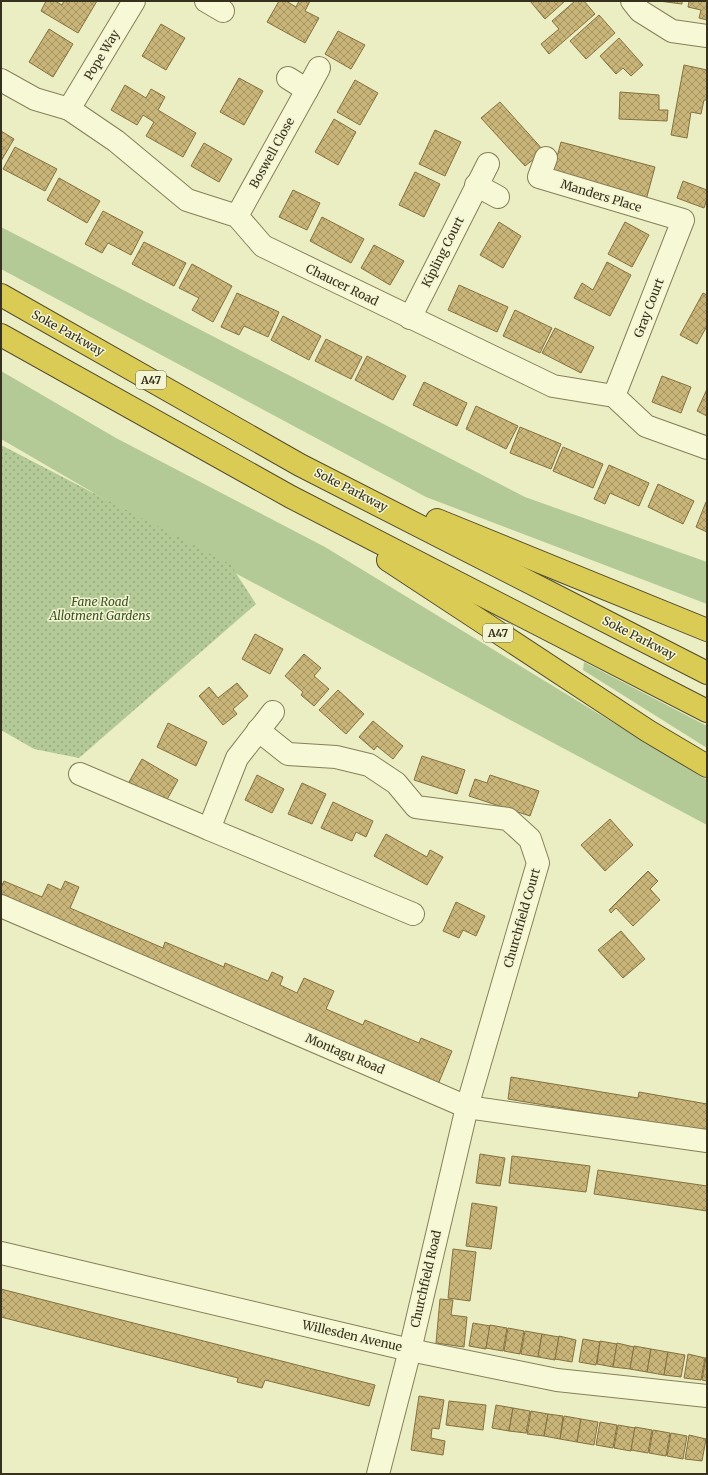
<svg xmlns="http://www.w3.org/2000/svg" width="708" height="1475" font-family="Merriweather,serif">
	<defs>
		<pattern id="garden-dots" width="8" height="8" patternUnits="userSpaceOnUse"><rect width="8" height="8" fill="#b3ca96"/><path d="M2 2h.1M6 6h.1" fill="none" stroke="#92a57a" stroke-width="1.8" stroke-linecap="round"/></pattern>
		<pattern id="building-cross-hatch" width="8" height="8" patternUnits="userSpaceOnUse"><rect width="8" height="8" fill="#cab579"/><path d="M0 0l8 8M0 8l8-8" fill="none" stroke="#a59463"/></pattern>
	</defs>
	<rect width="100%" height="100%" fill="#ebedc2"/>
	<g fill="#b3ca96">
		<path d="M1,227L525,497L707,562V604L426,497L1,269Z"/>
		<path d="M1,371L116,438L325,547L707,780V825L192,550L1,439Z"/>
		<path d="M584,662L707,726V748L583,670Z"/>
	</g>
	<path fill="url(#garden-dots)" d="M1,445L230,564L256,604L79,758L34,749L1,730Z"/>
	<g fill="url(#building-cross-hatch)" stroke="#847140">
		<path d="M46,1H55L62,5L64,1H97L78,33L41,11Z"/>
		<path d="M279,1H286L296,7L299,1H310L305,11L319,18L305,43L267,22Z"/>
		<path d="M530,1H565L545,19Z"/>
		<path d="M575,1H584L595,14L549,54L541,44L559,29L552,21Z"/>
		<path d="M659,1H682V4Z"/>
		<path d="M689,1H707V20L699,18L701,10L688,7Z"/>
		<path d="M599,15L615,33L586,59L570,41Z"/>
		<path d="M161,24L185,38L166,70L142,56Z"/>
		<path d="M49,29L73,44L53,77L29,62Z"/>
		<path d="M338,31L365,45L351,69L325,54Z"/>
		<path d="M619,38L643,65L631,76L623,68L616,74L600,56Z"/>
		<path d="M684,65L707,70V100H704L701,114L691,112L687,138L671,135Z"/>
		<path d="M239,78L263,91L244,125L220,112Z"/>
		<path d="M355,80L378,93L360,125L337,112Z"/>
		<path d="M125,85L146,98L151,89L165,97L158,110L196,133L183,157L146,136L154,122L143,115L137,125L111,110Z"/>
		<path d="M620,92L659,95V110H668L667,121L619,119Z"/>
		<path d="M500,102L544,151L525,166L481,118Z"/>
		<path d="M334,119L356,132L338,165L315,152Z"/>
		<path d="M435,130L461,142L445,176L419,164Z"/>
		<path d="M1,131L14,139L1,161Z"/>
		<path d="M561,142L655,167L646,200L552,175Z"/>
		<path d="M204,143L232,159L219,182L191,166Z"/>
		<path d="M15,147L57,169L45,191L3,169Z"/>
		<path d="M415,172L440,184L424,217L399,205Z"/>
		<path d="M59,178L100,201L87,223L47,200Z"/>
		<path d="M683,181L707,190V199L704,208L677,198Z"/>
		<path d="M293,190L320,203L307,230L279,217Z"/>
		<path d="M103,211L143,232L131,255L108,243L102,253L85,244Z"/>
		<path d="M322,217L364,239L351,263L310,241Z"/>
		<path d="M499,222L521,236L503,268L480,255Z"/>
		<path d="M625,222L649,235L632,267L608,254Z"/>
		<path d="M144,242L186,263L174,286L132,264Z"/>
		<path d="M374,245L404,261L390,285L361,268Z"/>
		<path d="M607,262L631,275L610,316L574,298L582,283L593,290Z"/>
		<path d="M192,264L232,286L213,322L192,310L199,298L179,288Z"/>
		<path d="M459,285L508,307L497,332L448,310Z"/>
		<path d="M237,293L279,312L268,337L244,326L239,335L221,327Z"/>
		<path d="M703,293L707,295V326L697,344L680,335Z"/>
		<path d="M515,310L552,328L540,353L503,336Z"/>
		<path d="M283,316L321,336L309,360L271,340Z"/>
		<path d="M555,328L594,347L581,373L542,353Z"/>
		<path d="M326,339L362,357L351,379L315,361Z"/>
		<path d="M367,356L406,376L393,400L355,380Z"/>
		<path d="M662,376L691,387L681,413L652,402Z"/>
		<path d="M424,382L467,403L457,426L413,405Z"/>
		<path d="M707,389V416L697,411Z"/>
		<path d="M476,406L518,426L506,449L466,429Z"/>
		<path d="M520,427L561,444L551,469L510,453Z"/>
		<path d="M563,447L603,464L593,488L553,471Z"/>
		<path d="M609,465L649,483L639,506L610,493L605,504L594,499Z"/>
		<path d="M658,484L694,501L683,524L648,507Z"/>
		<path d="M706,502H707V532L696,527Z"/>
		<path d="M255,634L283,649L270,674L242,659Z"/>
		<path d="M304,654L321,668L314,676L329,689L314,706L301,695L303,692L285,676Z"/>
		<path d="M237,683L248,696L233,709L237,714L223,725L199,696L209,687L218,698Z"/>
		<path d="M338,690L364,714L346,734L319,710Z"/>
		<path d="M373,721L403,746L393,759L377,746L374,750L359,737Z"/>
		<path d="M168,723L207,742L196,766L157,747Z"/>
		<path d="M422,756L465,770L457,794L414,780Z"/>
		<path d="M142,759L178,780L165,803L129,782Z"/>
		<path d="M257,775L284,789L272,813L245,800Z"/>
		<path d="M490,775L539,791L530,816L469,796L475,779L487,783Z"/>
		<path d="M302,783L326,794L312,824L288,814Z"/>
		<path d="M333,802L373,821L366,837L356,832L352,841L321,828Z"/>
		<path d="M610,819L633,845L605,871L581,845Z"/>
		<path d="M386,834L427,857L430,850L443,857L427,885L374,856Z"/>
		<path d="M648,871L658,881L650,889L660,900L633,926L616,908L611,913L609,910Z"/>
		<path d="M4,881L42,897L48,884L61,890L65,881L79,887L70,908L163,948L165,942L224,967L225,963L268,981L272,972L283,977L280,985L297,993L304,978L334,991L326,1009L363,1025L365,1020L419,1043L421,1038L452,1051L436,1089L1,900V887Z"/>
		<path d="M456,902L485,916L476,936L463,930L459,938L443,931Z"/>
		<path d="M621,931L645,959L623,978L598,950Z"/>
		<path d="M511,1077L638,1098L639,1092L707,1104V1132L508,1099Z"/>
		<path d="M480,1154L505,1158L500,1186L476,1183Z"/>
		<path d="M512,1156L590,1166L586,1192L509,1183Z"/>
		<path d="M598,1170L707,1186V1211L594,1194Z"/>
		<path d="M472,1203L497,1207L491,1249L466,1246Z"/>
		<path d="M453,1249L476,1252L470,1301L448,1298Z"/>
		<path d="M1,1289L375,1385L369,1406L265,1380L262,1388L237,1382L238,1378L1,1317Z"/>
		<path d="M440,1299L453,1300L451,1315L467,1317L464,1347L436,1343Z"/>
		<path d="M473,1323L490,1326L486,1349L469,1346Z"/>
		<path d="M490,1325L507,1328L503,1351L486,1348Z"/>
		<path d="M508,1328L524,1331L520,1354L504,1351Z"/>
		<path d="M525,1331L542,1334L538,1357L521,1354Z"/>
		<path d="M542,1334L559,1337L555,1360L538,1357Z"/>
		<path d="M559,1336L576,1340L572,1362L555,1359Z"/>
		<path d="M583,1339L600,1342L596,1365L579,1362Z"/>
		<path d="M600,1341L617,1344L613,1367L597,1364Z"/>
		<path d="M617,1343L634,1347L630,1369L613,1367Z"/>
		<path d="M634,1346L651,1349L647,1372L630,1369Z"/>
		<path d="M651,1349L668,1352L664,1375L647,1372Z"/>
		<path d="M668,1352L685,1355L681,1377L664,1375Z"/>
		<path d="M688,1354L705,1358L701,1380L684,1378Z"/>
		<path d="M706,1357H707V1381L702,1380Z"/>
		<path d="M419,1396L444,1400L439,1429L432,1428L431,1438L445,1441L443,1455L411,1450Z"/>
		<path d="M449,1401L486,1405L483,1430L446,1425Z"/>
		<path d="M496,1405L513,1408L509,1431L492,1428Z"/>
		<path d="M513,1408L530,1411L526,1433L509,1431Z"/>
		<path d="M531,1411L548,1414L544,1436L527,1434Z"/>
		<path d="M548,1414L563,1416L560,1439L544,1436Z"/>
		<path d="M564,1416L581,1419L577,1442L560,1439Z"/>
		<path d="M581,1419L598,1422L594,1445L577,1442Z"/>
		<path d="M600,1422L617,1425L613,1448L596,1445Z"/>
		<path d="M618,1425L635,1428L631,1451L614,1448Z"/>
		<path d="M635,1427L652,1430L648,1453L631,1450Z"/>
		<path d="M653,1430L670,1433L666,1456L649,1453Z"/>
		<path d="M671,1433L687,1436L683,1459L667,1456Z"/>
		<path d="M689,1435L706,1439L702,1461L685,1459Z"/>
	</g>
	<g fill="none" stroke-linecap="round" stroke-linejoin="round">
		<g stroke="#86805a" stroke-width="24">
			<g id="minor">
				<path d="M206,1L223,11"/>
				<path d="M632,1L640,11L672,31L707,36"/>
				<path d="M1,80L35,99L69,109L116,141L187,200L237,216L263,246L553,386L614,396L646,426L707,448"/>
				<path d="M307,90L319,68"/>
				<path d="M69,109L134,1"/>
				<path d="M546,158L539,177L683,220L614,396"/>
				<path d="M476,185L498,197"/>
				<path d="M237,216L307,90L288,78"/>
				<path d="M410,318L488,164"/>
				<path d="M273,712L237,758L209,829L413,914"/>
				<path d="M258,730L288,754L336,757L369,765L396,783L416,807L508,819L530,839L538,863L467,1107L410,1350L378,1474"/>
				<path d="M80,774L209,829"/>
				<path d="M1,906L467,1107L707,1141"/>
				<path d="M1,1253L410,1350L557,1380L707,1396"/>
			</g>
		</g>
		<g stroke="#544c2e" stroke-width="24">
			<g id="highway">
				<path d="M1,295L300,465L707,673"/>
				<path d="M1,335L291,497L707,711"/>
				<path d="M437,520L707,630"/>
				<path d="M388,560L648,731L707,766"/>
			</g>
		</g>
		<use href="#minor" stroke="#f7f8d5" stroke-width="22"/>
		<use href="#highway" stroke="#dacb55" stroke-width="22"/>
	</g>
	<g text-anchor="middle" stroke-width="3" stroke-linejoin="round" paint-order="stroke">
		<g fill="#f3f4d1" stroke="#6f6c54" stroke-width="1">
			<rect x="136" y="371" width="30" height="18" rx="3"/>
			<rect x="483" y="624" width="30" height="18" rx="3"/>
		</g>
		<g font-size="11" font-weight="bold" fill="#36311e">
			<text x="151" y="384">A47</text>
			<text x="498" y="637">A47</text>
		</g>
		<g font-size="12" fill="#36311e" stroke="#f3f4d1">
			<text transform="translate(102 55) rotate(-59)" y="4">Pope Way</text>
			<text transform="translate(272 153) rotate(-61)" y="4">Boswell Close</text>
			<text transform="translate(601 196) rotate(17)" y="4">Manders Place</text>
			<text transform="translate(443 252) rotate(-63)" y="4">Kipling Court</text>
			<text transform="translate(342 285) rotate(26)" y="4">Chaucer Road</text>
			<text transform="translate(649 308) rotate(-69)" y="4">Gray Court</text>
			<text transform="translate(68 333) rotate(29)" y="4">Soke Parkway</text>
			<text transform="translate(351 490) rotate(27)" y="4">Soke Parkway</text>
			<text transform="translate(639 638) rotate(27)" y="4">Soke Parkway</text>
			<text transform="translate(522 918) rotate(-74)" y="4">Churchfield Court</text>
			<text transform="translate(345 1054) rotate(23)" y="4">Montagu Road</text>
			<text transform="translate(426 1279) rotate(-77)" y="4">Churchfield Road</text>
			<text transform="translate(352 1336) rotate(13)" y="4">Willesden Avenue</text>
		</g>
		<g font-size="12" font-style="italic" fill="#385225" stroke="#f3f4d1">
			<text x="100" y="606">Fane Road<tspan x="100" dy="14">Allotment Gardens</tspan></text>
		</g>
	</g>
	<rect width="708" height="1475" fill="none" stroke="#36311e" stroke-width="4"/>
</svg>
